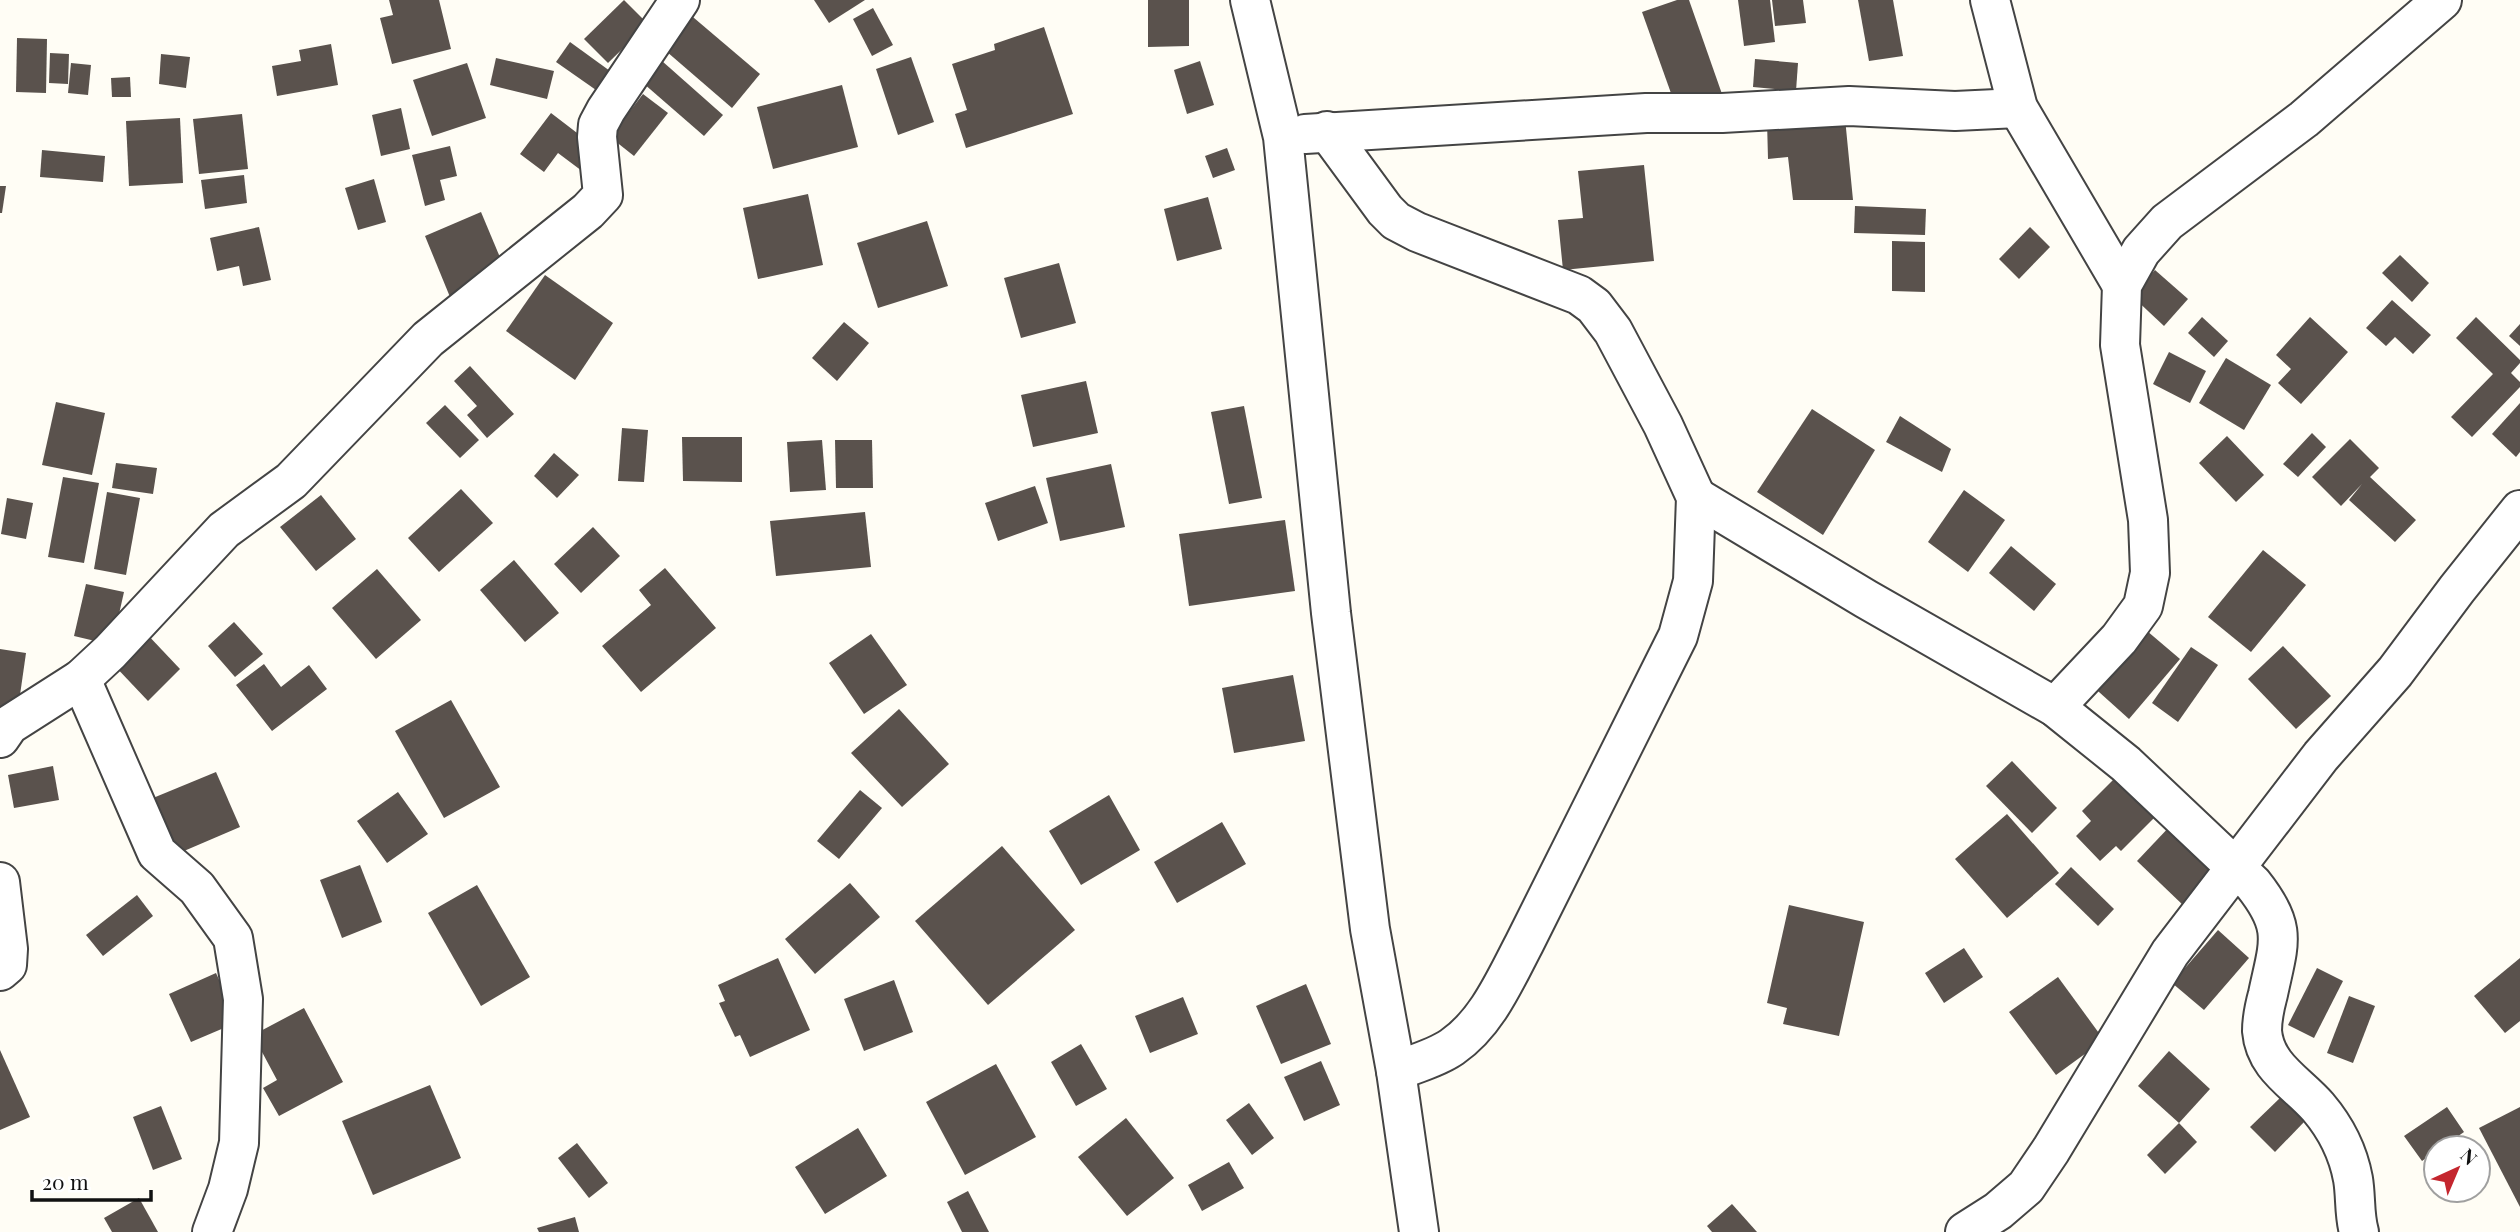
<svg xmlns="http://www.w3.org/2000/svg" width="2520" height="1232" font-family="'Playfair Display',serif">
	<rect width="100%" height="100%" fill="#fffdf5"/>
	<g fill="#5a524d">
		<path d="M389,0H439L451,49L392,64L380,18L393,15Z"/>
		<path d="M624,0L648,24L608,63L584,39Z"/>
		<path d="M814,0H865L829,23Z"/>
		<path d="M1148,0H1189V46L1148,47Z"/>
		<path d="M1677,0H1689L1722,94L1677,110L1642,12Z"/>
		<path d="M1738,0H1770L1775,42L1744,46Z"/>
		<path d="M1772,0H1803L1806,23L1775,26Z"/>
		<path d="M1858,0H1893L1903,56L1869,61Z"/>
		<path d="M873,8L893,45L872,56L853,19Z"/>
		<path d="M687,12L760,74L732,108L659,45Z"/>
		<path d="M1044,27L1073,114L966,148L955,114L967,110L952,64L995,50L994,44Z"/>
		<path d="M17,38L47,39L46,93L16,92Z"/>
		<path d="M570,42L610,71L596,90L556,62Z"/>
		<path d="M331,44L338,85L277,96L272,66L301,61L299,50Z"/>
		<path d="M50,53L69,54L68,84L49,83Z"/>
		<path d="M161,54L190,57L186,88L159,84Z"/>
		<path d="M911,57L934,122L898,135L876,69Z"/>
		<path d="M496,58L554,71L547,99L490,85Z"/>
		<path d="M1755,59L1798,63L1796,91L1753,87Z"/>
		<path d="M662,61L723,115L704,136L643,83Z"/>
		<path d="M1200,61L1214,105L1187,114L1174,70Z"/>
		<path d="M71,63L91,65L88,95L68,93Z"/>
		<path d="M467,63L486,118L432,136L413,80Z"/>
		<path d="M130,77L131,97H112L111,78Z"/>
		<path d="M842,85L858,147L773,169L757,107Z"/>
		<path d="M643,94L668,113L634,156L610,137Z"/>
		<path d="M401,108L410,149L381,156L372,115Z"/>
		<path d="M551,113L598,149L582,171L558,153L544,172L520,154Z"/>
		<path d="M242,114L248,169L199,174L193,119Z"/>
		<path d="M180,118L183,183L129,186L126,121Z"/>
		<path d="M1845,118L1853,200H1793L1788,157L1768,159L1767,121Z"/>
		<path d="M450,146L457,176L440,180L445,200L425,206L412,155Z"/>
		<path d="M1227,148L1235,170L1213,178L1205,156Z"/>
		<path d="M42,150L105,156L103,182L40,177Z"/>
		<path d="M1644,165L1654,261L1563,270L1558,220L1583,218L1578,171Z"/>
		<path d="M244,175L247,203L205,209L201,180Z"/>
		<path d="M374,179L386,222L358,230L345,188Z"/>
		<path d="M0,186H6L2,213H0Z"/>
		<path d="M808,194L823,265L758,279L743,208Z"/>
		<path d="M1208,197L1222,249L1177,261L1164,209Z"/>
		<path d="M1855,206L1926,209L1925,235L1854,233Z"/>
		<path d="M481,212L507,274L450,297L425,236Z"/>
		<path d="M927,221L948,286L878,308L857,243Z"/>
		<path d="M259,227L271,280L243,286L239,266L217,271L210,238Z"/>
		<path d="M2030,227L2050,247L2019,279L1999,259Z"/>
		<path d="M1892,241L1925,242V292L1892,291Z"/>
		<path d="M2400,255L2429,283L2412,302L2382,273Z"/>
		<path d="M1059,263L1076,323L1021,338L1004,278Z"/>
		<path d="M2155,270L2188,299L2164,326L2132,296Z"/>
		<path d="M545,275L613,323L575,380L506,331Z"/>
		<path d="M2392,300L2431,335L2413,354L2395,337L2386,346L2366,328Z"/>
		<path d="M2202,317L2228,341L2214,357L2188,333Z"/>
		<path d="M2310,317L2348,352L2301,404L2278,383L2291,369L2276,355Z"/>
		<path d="M2476,317L2520,360V363L2511,373L2520,382V387L2472,437L2451,417L2493,374L2456,338Z"/>
		<path d="M844,322L869,343L837,381L812,358Z"/>
		<path d="M2520,324V346L2509,336Z"/>
		<path d="M2169,352L2206,371L2190,403L2153,384Z"/>
		<path d="M2226,358L2271,385L2244,430L2199,403Z"/>
		<path d="M470,366L514,414L487,438L467,415L477,406L454,381Z"/>
		<path d="M1086,381L1098,433L1033,447L1021,395Z"/>
		<path d="M56,402L105,413L92,475L42,465Z"/>
		<path d="M2520,403V452L2516,457L2492,434Z"/>
		<path d="M445,405L479,440L460,458L426,423Z"/>
		<path d="M1244,406L1262,498L1229,504L1211,412Z"/>
		<path d="M1812,409L1875,450L1823,535L1757,492Z"/>
		<path d="M1900,416L1951,449L1942,472L1886,442Z"/>
		<path d="M622,428L648,430L644,482L618,481Z"/>
		<path d="M2312,433L2326,447L2298,477L2283,464Z"/>
		<path d="M2227,436L2264,475L2236,502L2199,463Z"/>
		<path d="M682,437H742V482L683,481Z"/>
		<path d="M2350,439L2379,468L2370,477L2416,520L2395,542L2349,500L2362,484L2341,506L2312,477Z"/>
		<path d="M822,440L826,490L790,492L787,442Z"/>
		<path d="M835,440H872L873,488H836Z"/>
		<path d="M554,453L579,475L557,498L534,476Z"/>
		<path d="M116,463L157,468L153,494L112,488Z"/>
		<path d="M1111,464L1125,527L1060,541L1046,478Z"/>
		<path d="M63,477L99,483L84,563L48,557Z"/>
		<path d="M1035,486L1048,523L998,541L985,503Z"/>
		<path d="M461,489L493,523L439,572L408,538Z"/>
		<path d="M1964,490L2005,520L1968,572L1928,542Z"/>
		<path d="M107,492L140,498L126,575L94,569Z"/>
		<path d="M321,495L356,539L316,571L280,527Z"/>
		<path d="M7,498L33,503L26,539L1,534Z"/>
		<path d="M865,512L871,567L776,576L770,521Z"/>
		<path d="M1285,520L1295,591L1189,606L1179,534Z"/>
		<path d="M593,527L620,556L581,593L554,564Z"/>
		<path d="M2011,546L2056,584L2034,611L1989,573Z"/>
		<path d="M2263,550L2306,585L2251,652L2208,617Z"/>
		<path d="M514,560L559,613L525,642L480,590Z"/>
		<path d="M665,568L716,628L641,692L602,646L651,605L639,590Z"/>
		<path d="M377,569L421,620L376,659L332,608Z"/>
		<path d="M86,584L124,592L112,645L74,636Z"/>
		<path d="M234,622L263,654L235,677L208,646Z"/>
		<path d="M2140,625L2180,659L2129,719L2089,683Z"/>
		<path d="M145,632L180,669L148,701L112,663Z"/>
		<path d="M871,634L907,685L864,714L829,663Z"/>
		<path d="M2283,646L2331,696L2296,729L2248,679Z"/>
		<path d="M2191,647L2218,665L2178,722L2152,703Z"/>
		<path d="M0,649L26,653L18,709L0,706Z"/>
		<path d="M264,664L281,687L309,665L327,689L272,731L236,685Z"/>
		<path d="M1293,675L1305,741L1234,753L1222,688Z"/>
		<path d="M451,700L500,787L444,818L395,731Z"/>
		<path d="M899,709L949,764L902,807L851,753Z"/>
		<path d="M2012,761L2057,808L2032,833L1986,786Z"/>
		<path d="M53,766L59,800L14,808L8,775Z"/>
		<path d="M216,772L240,827L177,854L153,798Z"/>
		<path d="M2117,776L2163,809L2121,851L2116,846L2100,861L2076,836L2091,821L2082,811Z"/>
		<path d="M860,790L882,808L839,859L817,841Z"/>
		<path d="M398,792L428,834L387,863L357,821Z"/>
		<path d="M1109,795L1140,850L1081,885L1049,831Z"/>
		<path d="M2007,814L2059,873L2007,918L1955,859Z"/>
		<path d="M1222,822L1246,864L1177,903L1154,862Z"/>
		<path d="M2172,824L2220,870L2185,907L2137,861Z"/>
		<path d="M1002,846L1075,930L988,1005L915,921Z"/>
		<path d="M360,865L382,922L342,938L320,880Z"/>
		<path d="M2071,867L2114,909L2098,926L2055,884Z"/>
		<path d="M850,883L880,917L815,974L785,939Z"/>
		<path d="M477,885L530,977L481,1006L428,913Z"/>
		<path d="M137,895L153,916L103,956L86,935Z"/>
		<path d="M1789,905L1864,922L1839,1036L1783,1024L1787,1008L1767,1003Z"/>
		<path d="M2218,930L2249,958L2204,1010L2172,983Z"/>
		<path d="M1964,948L1983,977L1944,1003L1925,973Z"/>
		<path d="M778,958L810,1030L750,1057L740,1035L735,1037L719,1003L725,1001L718,985Z"/>
		<path d="M2520,958V1021L2505,1033L2474,996Z"/>
		<path d="M2317,968L2343,981L2314,1038L2288,1025Z"/>
		<path d="M216,973L238,1022L191,1042L169,994Z"/>
		<path d="M2058,977L2104,1040L2056,1075L2009,1012Z"/>
		<path d="M894,980L913,1032L864,1051L844,999Z"/>
		<path d="M1306,984L1331,1044L1281,1064L1256,1006Z"/>
		<path d="M2349,996L2375,1006L2353,1063L2327,1053Z"/>
		<path d="M1183,997L1198,1034L1150,1053L1135,1016Z"/>
		<path d="M304,1008L343,1082L279,1116L263,1088L277,1080L253,1035Z"/>
		<path d="M1081,1044L1107,1089L1076,1106L1051,1062Z"/>
		<path d="M0,1050L30,1117L0,1130Z"/>
		<path d="M2169,1051L2210,1089L2179,1123L2138,1086Z"/>
		<path d="M1321,1061L1340,1105L1304,1121L1284,1077Z"/>
		<path d="M996,1064L1036,1137L965,1175L926,1102Z"/>
		<path d="M430,1085L461,1158L373,1195L342,1121Z"/>
		<path d="M2281,1097L2305,1121L2275,1152L2250,1127Z"/>
		<path d="M1249,1103L1274,1138L1252,1155L1226,1120Z"/>
		<path d="M161,1106L182,1159L153,1170L133,1117Z"/>
		<path d="M2447,1107L2464,1132L2441,1148H2436V1151L2422,1161L2404,1136Z"/>
		<path d="M2520,1107V1207L2479,1128Z"/>
		<path d="M1126,1118L1174,1178L1127,1216L1078,1157Z"/>
		<path d="M2179,1123L2197,1142L2165,1174L2147,1155Z"/>
		<path d="M858,1128L887,1176L825,1214L795,1167Z"/>
		<path d="M577,1143L608,1183L589,1198L558,1158Z"/>
		<path d="M1229,1162L1244,1188L1202,1211L1188,1185Z"/>
		<path d="M968,1191L989,1232H962L947,1202Z"/>
		<path d="M139,1198L158,1232H112L104,1218Z"/>
		<path d="M1732,1204L1757,1232H1712L1707,1226Z"/>
		<path d="M575,1217L579,1232H539L537,1228Z"/>
	</g>
	<g fill="none" stroke-linecap="round" stroke-linejoin="round">
		<g stroke="#444" stroke-width="42">
			<g id="street">
				<path d="M1250,0L1283,137L1331,613L1370,929L1396,1071L1419,1232"/>
				<path d="M1990,0L2018,108L2122,285"/>
				<path d="M1327,131L1385,210L1396,221L1417,232L1579,295L1594,306L1613,331L1663,425L1696,497L1693,581L1678,636L1524,944C1505,980 1487,1023 1452,1047C1436,1058 1414,1064 1396,1071"/>
				<path d="M1305,134L1646,113H1722L1849,106L1955,111L2018,108"/>
				<path d="M1696,497L1866,599L2055,707L2126,764L2253,884C2288,928 2279,942 2268,994C2265,1005 2262,1019 2262,1031C2265,1067 2296,1082 2318,1107C2335,1127 2348,1152 2353,1179C2356,1196 2354,1215 2359,1232"/>
				<path d="M81,679L157,853L197,888L233,938L243,999L239,1143L228,1189L212,1232"/>
				<path d="M2055,707L2119,639L2143,606L2150,573L2148,520L2120,345L2122,285L2141,251L2167,222L2304,119L2442,0"/>
				<path d="M0,738L9,725L81,679L110,652L224,530L291,481L428,339L588,211L603,195L597,137L598,125L606,110L680,0"/>
				<path d="M0,882L8,949L7,965L0,971"/>
				<path d="M1965,1232L1998,1211L2026,1187L2051,1150L2170,953L2321,756L2395,672L2457,589L2520,510"/>
			</g>
		</g>
		<use href="#street" stroke="#fff" stroke-width="38"/>
	</g>
	<g transform="translate(2457 1169) rotate(44)"><circle r="33" fill="#ffffff" stroke="#a0a0a0" stroke-width="2"/>
	<path d="M0-5L12 26L0 18L-12 26Z" fill="#c4262e"/>
	<text y="-10" font-size="19" font-weight="bold" text-anchor="middle" fill="#111111">N</text>
	</g>
	<path d="M32 1190v10h119v-10" fill="none" stroke="#111111" stroke-width="3.5"/>
	<text x="42" y="1190" font-size="21" fill="#111111" stroke="#ffffff" stroke-width="5" paint-order="stroke">20 m</text>
</svg>
